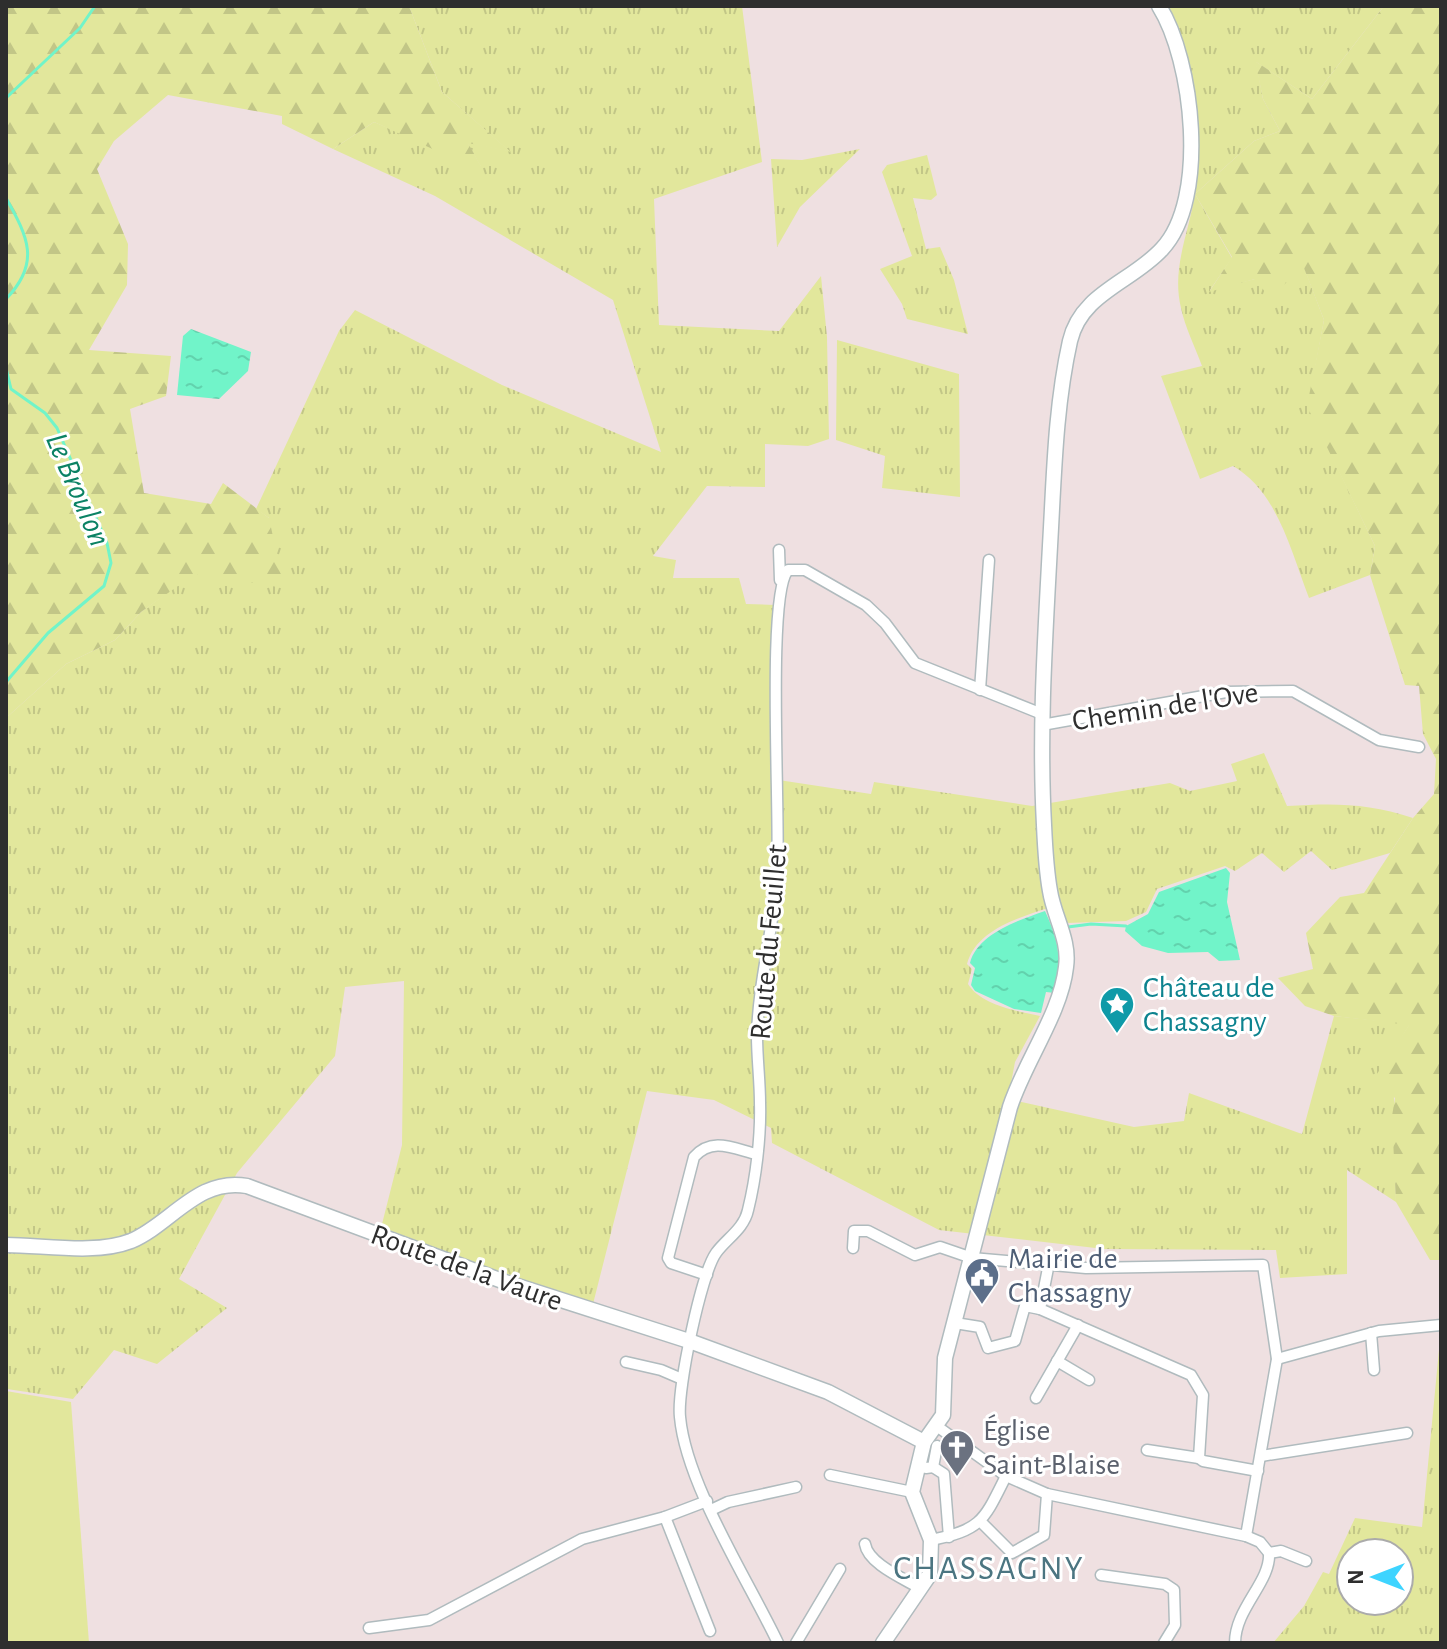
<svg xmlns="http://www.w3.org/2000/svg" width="1447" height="1649" font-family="'Alegreya Sans',sans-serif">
	<defs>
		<pattern id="grass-tufts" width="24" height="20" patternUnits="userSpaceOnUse" patternTransform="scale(2)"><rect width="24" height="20" fill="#e2e79c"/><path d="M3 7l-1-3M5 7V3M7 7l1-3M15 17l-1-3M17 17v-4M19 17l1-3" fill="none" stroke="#c2c687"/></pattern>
		<pattern id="forest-firs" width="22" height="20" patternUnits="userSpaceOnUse" patternTransform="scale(2)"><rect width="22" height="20" fill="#e2e79c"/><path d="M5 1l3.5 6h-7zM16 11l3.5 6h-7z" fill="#c2c687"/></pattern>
		<pattern id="water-ripples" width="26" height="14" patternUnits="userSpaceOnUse" patternTransform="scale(2)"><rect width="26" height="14" fill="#71f4c9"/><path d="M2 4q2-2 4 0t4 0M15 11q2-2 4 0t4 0" fill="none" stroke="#62d2ad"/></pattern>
	</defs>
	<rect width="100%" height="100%" fill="#efe0e1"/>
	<g fill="url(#grass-tufts)" fill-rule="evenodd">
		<path d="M409,6H742L762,162L654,199L659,325L779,331L821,276L827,337L829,439L808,446L765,444V487L707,486L653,556L676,560L673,578H739L746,604L775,605L772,779L871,794L874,782L1032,806L1170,783L1190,791L1237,781L1231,764L1264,753L1287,806C1335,803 1368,803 1413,818L1390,853L1332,870L1311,851L1284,872L1262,853L1235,871L1225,866L1157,889L1146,912L1126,921L1067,923L1045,909C1015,919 976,931 967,964L972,969L968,984C981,1005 1016,1011 1040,1016L1015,1062L1008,1099L1134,1127L1184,1121L1189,1093L1302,1134L1334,1016L1410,1024L1393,1051L1396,1202L1347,1170V1274L1280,1278L1276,1250L1104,1249L939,1230L772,1143L771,1128L714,1100L647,1091L593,1304L531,1286L381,1228L402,1145L404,981L345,987L335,1056L237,1173L179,1279L227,1308L157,1364L114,1350L73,1399L7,1389L6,718L66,664L115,640L141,612L269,518L256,509L339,331L355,310L502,385L661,452L613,300L435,196L333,149L374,122L481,167L467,142L509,151L442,92Z"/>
		<path d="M1165,6H1384L1312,99L1256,62L1263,99L1280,131L1254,141L1195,194L1232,258L1210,290L1304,267L1324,320L1308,406L1375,546L1370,575L1309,598C1291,552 1278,492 1233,466L1200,479L1161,376L1202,366C1195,347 1185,327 1181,308C1171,267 1190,231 1195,192C1202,131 1194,61 1165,6Z"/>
		<path d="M860,149L800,207L777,247L771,159L802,160Z"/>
		<path d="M927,155L937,195L931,200L913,198L926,249L940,247L954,280L968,334L907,319L902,304L880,269L912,256L882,172L887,165Z"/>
		<path d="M837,340L959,374L960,497L882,488L885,456L836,440Z"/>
		<path d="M1441,1329V1643H1273L1304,1606L1323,1572L1329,1574L1355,1518L1422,1527ZM1351,1553H1399V1601H1351Z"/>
	</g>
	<g fill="url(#forest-firs)">
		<path d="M6,6H409L442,92L511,152L468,143L482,168L452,158L374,122L333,149L282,124V116L168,95L114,141L97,169L128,244L127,285L89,350L171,356L166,396L130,409L144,493L211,504L223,483L269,518L284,588L195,574L141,612L115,640L66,664L6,718Z"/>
		<path d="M1384,6H1441V1260H1430L1396,1202L1392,1116L1395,1098L1373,1080L1409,1025L1334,1016L1305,1006L1278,978L1313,969L1306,933L1340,897L1364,893L1413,818L1434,794L1436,759L1423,734L1419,686L1405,685L1370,575L1375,546L1307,406L1324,320L1304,268L1269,297L1255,279L1209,292L1232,257L1195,194L1254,141L1280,131L1263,99L1255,61L1312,99Z"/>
	</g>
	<path fill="#e2e79c" d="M6,1391L71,1402L89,1643H6Z"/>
	<g fill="url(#water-ripples)">
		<path d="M191,329L251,352L248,371L219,399L177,395L183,336Z"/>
		<path d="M1226,868L1230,873L1227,902L1240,960L1219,961L1208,952L1168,953L1142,946L1125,931L1126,926L1148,914L1159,892Z"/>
		<path d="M1045,911C1060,944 1061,956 1055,993L1046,992L1041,1013L1014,1009L975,991L971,985L975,968L970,963C977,934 1019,920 1045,911Z"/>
	</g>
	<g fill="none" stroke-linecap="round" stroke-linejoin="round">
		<g stroke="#71f4c9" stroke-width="3">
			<path d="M6,98L80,28L95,6"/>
			<path d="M6,198C28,237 41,263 6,299"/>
			<path d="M6,368L11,389L45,413L57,428L107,543L111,563L104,586L48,633L6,682"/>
			<path d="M1068,927L1091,924L1126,926"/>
		</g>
		<g stroke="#b0bbbe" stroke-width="13">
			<g id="street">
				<path d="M779,550L780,580"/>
				<path d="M980,690L989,560"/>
				<path d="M1042,725L1226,692L1293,691L1379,740L1419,747"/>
				<path d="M853,1248L854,1231H868L915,1255L940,1247L972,1258L1086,1268L1263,1265L1277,1359L1246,1536"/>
				<path d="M1049,1263L1040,1309L1191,1375L1203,1395L1199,1458L1203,1461L1258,1471"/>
				<path d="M707,1275L671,1263L668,1258L694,1157C712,1137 732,1148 756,1154"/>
				<path d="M955,1323L980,1327L988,1348L1015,1341L1025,1306L1040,1309"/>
				<path d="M1371,1333L1374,1370"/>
				<path d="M1277,1359L1379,1331L1441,1325"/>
				<path d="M1057,1361L1089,1380"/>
				<path d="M626,1362L661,1370L682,1379"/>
				<path d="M1036,1398L1078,1325"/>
				<path d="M938,1427L1006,1476L1047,1494L1246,1536L1260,1542L1269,1553L1281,1551L1306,1561"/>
				<path d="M1147,1450L1199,1458"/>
				<path d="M1261,1456L1407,1433"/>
				<path d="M933,1467L944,1474L949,1537"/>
				<path d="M926,1468L933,1467L937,1446"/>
				<path d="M830,1475L912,1492"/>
				<path d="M707,1501L665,1517L710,1631"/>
				<path d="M711,1510L728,1502L796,1487"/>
				<path d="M980,1521L1012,1553L1044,1535L1047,1494"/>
				<path d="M931,1540C982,1530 984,1520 1006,1476"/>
				<path d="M865,1544C868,1564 905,1579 921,1589"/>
				<path d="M1101,1575L1165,1584L1174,1590L1175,1625L1164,1643"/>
				<path d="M369,1628L429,1620L582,1539L665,1517"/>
				<path d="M778,1643C748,1580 686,1484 680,1417C677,1390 701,1274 716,1253C726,1239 744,1229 748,1210C756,1178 761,1136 760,1103C760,1081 757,1058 757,1036C758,983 774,928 777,875C781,823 766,596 788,570H805L866,605L885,623L915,663L1042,714"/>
				<path d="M796,1643L840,1569"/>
				<path d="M1235,1643C1235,1608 1271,1582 1269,1553"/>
			</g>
		</g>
		<g stroke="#b0bbbe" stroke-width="17">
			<g id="secondary">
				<path d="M6,1245C44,1245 95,1255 131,1241C171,1224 198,1177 247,1186L505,1282L692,1342L828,1392L924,1442"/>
				<path d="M883,1643L930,1574L931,1540L912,1492L924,1442L943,1415L945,1358L1010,1107C1025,1061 1061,1013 1066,967C1070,940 1054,917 1050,891C1046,869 1045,847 1044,825C1039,731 1045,639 1050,546C1054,478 1055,408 1070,341C1081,293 1132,282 1162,249C1209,199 1193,60 1159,6"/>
			</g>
		</g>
		<use href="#street" stroke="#fff" stroke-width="10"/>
		<use href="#secondary" stroke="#fff" stroke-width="14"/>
	</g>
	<defs>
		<g id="sight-pin" transform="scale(1.8)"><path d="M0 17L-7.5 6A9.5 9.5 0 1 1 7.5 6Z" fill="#0f9aa8" stroke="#fff"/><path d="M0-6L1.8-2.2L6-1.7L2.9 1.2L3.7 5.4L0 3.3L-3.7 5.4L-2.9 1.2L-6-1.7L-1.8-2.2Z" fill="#fff"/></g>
		<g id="civic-pin" transform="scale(1.8)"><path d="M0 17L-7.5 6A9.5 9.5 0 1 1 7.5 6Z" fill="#5c6f8a" stroke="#fff"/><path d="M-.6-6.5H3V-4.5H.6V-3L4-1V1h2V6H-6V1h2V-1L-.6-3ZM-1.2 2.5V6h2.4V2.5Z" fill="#fff"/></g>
		<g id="church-pin" transform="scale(1.8)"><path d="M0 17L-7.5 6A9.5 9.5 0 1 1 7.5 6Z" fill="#6b7280" stroke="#fff"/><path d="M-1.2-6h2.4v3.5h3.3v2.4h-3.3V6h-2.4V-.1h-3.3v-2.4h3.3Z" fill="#fff"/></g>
	</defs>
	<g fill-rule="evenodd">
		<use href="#sight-pin" x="1117" y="1004"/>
		<use href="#civic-pin" x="982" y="1275"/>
		<use href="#church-pin" x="957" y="1447"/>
	</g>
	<g text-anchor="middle" stroke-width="6" stroke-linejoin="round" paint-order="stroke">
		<g font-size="30" fill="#2e2e2e" stroke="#fff">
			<text transform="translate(1165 706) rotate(-9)" y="10">Chemin de l'Ove</text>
			<text transform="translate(768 942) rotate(-85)" y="10">Route du Feuillet</text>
			<text transform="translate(467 1267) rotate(20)" y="10">Route de la Vaure</text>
		</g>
		<g font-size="30" fill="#0d838f" stroke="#fff" text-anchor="start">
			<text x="1143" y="997">Château de<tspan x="1143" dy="34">Chassagny</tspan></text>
		</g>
		<g font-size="30" fill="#4e5e75" stroke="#fff" text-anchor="start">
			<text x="1008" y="1268">Mairie de<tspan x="1008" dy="34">Chassagny</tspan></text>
		</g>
		<g font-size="30" fill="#5b616d" stroke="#fff" text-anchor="start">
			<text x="983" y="1440">Église<tspan x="983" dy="34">Saint-Blaise</tspan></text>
		</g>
		<g font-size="32" font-style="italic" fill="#0b8264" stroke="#fff">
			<text transform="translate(79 489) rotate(67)" y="11">Le Broulon</text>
		</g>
		<g font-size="34" letter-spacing="2" fill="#4b7581" stroke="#fff">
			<text x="989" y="1579">CHASSAGNY</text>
		</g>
	</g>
	<rect width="1447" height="1649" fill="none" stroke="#2e2e2e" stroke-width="16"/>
	<g transform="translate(1375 1577) rotate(270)"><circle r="38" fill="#ffffff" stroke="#ababab" stroke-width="2"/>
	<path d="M0-6L14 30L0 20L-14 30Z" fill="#3ed4ff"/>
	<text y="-12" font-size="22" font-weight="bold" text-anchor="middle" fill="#2e2e2e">N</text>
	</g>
</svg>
